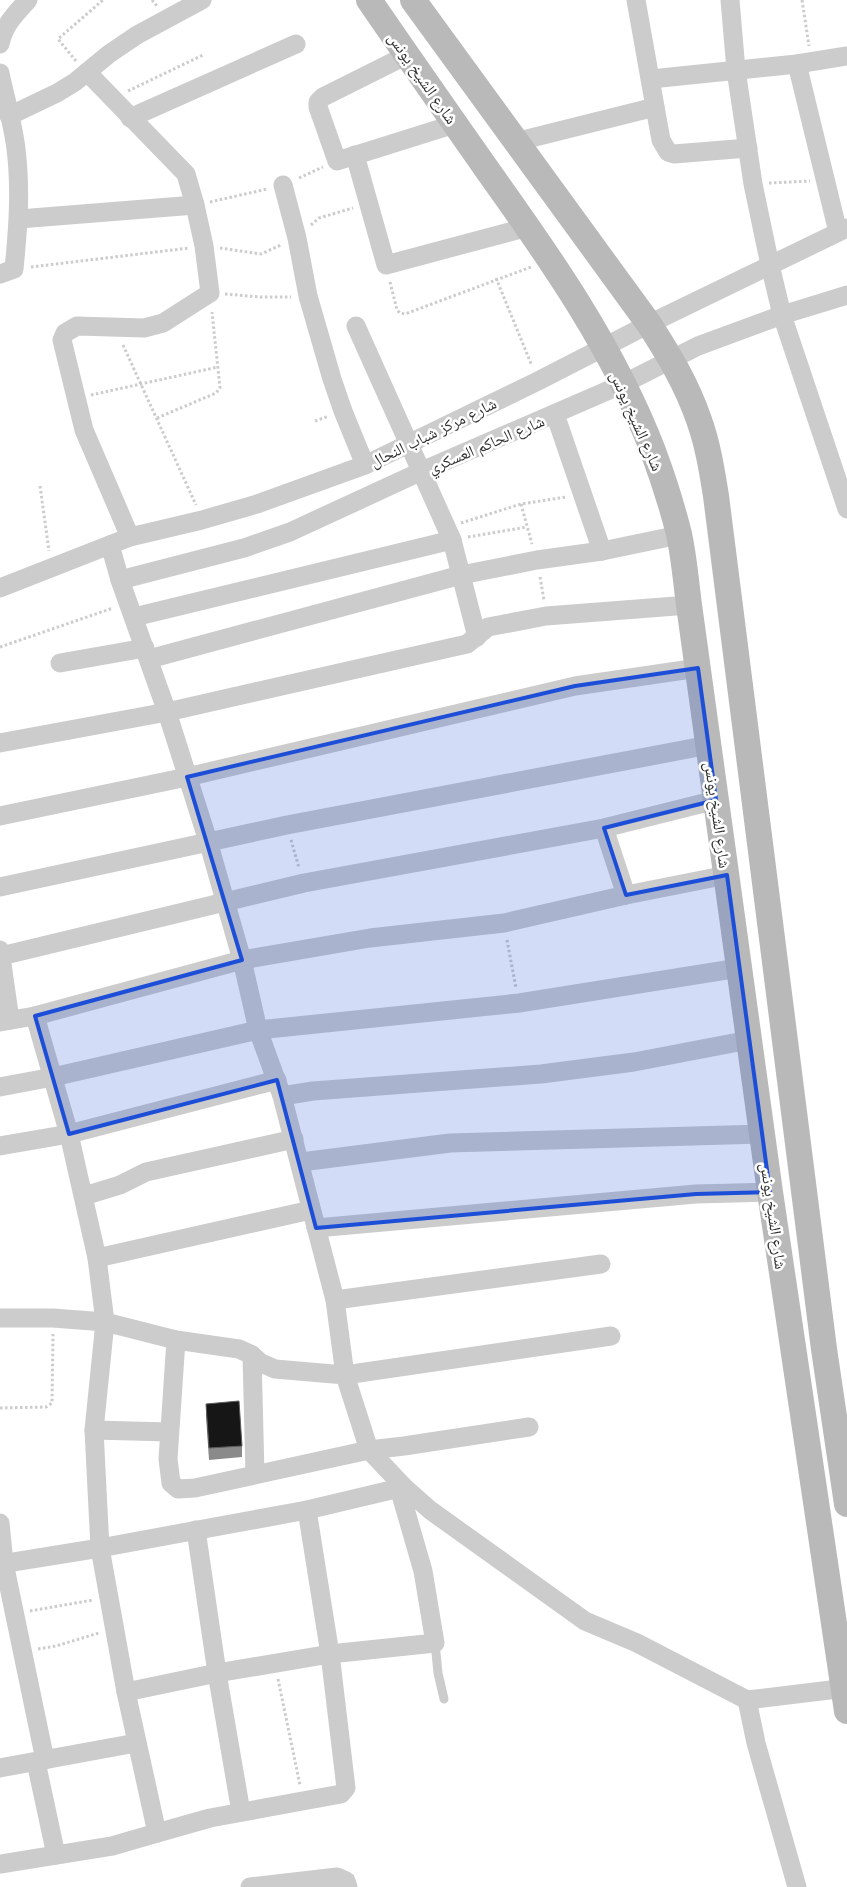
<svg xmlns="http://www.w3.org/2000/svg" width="847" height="1887" font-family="Arial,'Noto Naskh Arabic',sans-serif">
	<rect width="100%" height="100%" fill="#fff"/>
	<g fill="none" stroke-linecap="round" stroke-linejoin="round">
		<g stroke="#ccc" stroke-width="3" stroke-dasharray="2.5 2.5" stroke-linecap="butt">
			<path d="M152,0L157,6"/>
			<path d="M802,0L809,46"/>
			<path d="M76,61L58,39L103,0"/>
			<path d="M128,91L203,55"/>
			<path d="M299,178L323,167"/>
			<path d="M769,183L810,181"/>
			<path d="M210,202L267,189"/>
			<path d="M311,225L319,218L353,208"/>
			<path d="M220,248L261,254L281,245"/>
			<path d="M31,267L189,248"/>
			<path d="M496,278L532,366"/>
			<path d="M390,282L397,310L400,313L405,314L531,267"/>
			<path d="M225,294L260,297H291"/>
			<path d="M123,345L196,505"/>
			<path d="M91,395L218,367"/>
			<path d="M157,418L216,393L220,388L212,312"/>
			<path d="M315,421L329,416"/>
			<path d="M40,486L49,551"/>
			<path d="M521,504L532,544"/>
			<path d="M461,523L521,504L566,497"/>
			<path d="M468,537L527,527"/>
			<path d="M540,577L544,600"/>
			<path d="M0,647L113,608"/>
			<path d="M291,840L299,868"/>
			<path d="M507,940L516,988"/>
			<path d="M0,1408L46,1407L52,1403L53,1334"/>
			<path d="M30,1611L93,1600"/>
			<path d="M38,1649L56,1646L99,1633"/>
			<path d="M278,1679L300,1785"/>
		</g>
		<path stroke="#ccc" stroke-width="9" d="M435,1643L438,1673L444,1699"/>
		<g stroke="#ccc" stroke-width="19">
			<path d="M730,0L736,70L753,184L770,265L782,315L847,509"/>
			<path d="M0,44C4,25 15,14 28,0"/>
			<path d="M407,55L323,97L318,102V107L337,161L455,124"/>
			<path d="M797,64L838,232"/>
			<path d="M87,72L186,174L195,205L204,246L210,293L163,323L144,328L77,326L65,333L62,340L84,430L130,537"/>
			<path d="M0,73C5,98 13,123 16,149C21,189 18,229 14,269L0,274"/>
			<path d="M651,79L797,64L847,56"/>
			<path d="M655,107L661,140L668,152L674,154L748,148"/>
			<path d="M9,116L57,93L75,82L109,54L137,35L202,0"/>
			<path d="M130,118L296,44"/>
			<path d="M515,142L655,107L636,0"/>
			<path d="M355,155L386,265L528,227"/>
			<path d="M283,185L297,238L308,296L332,379L343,411L365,465"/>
			<path d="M19,219L195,205"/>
			<path d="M356,326L452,540L477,637"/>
			<path d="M555,414L602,551"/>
			<path d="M110,545L120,580L167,712L208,841L242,960L258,1030L282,1096L335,1300L345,1375L369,1450L404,1487L430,1510L585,1621L637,1643L747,1700L847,1688"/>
			<path d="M120,580L244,548L290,532L422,471L623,384L698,346L782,315L847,295"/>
			<path d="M0,588L130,537L202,520L257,504L365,465L538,381L649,324L847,228"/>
			<path d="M134,617L452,540"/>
			<path d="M149,659L461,575L537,560L602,551L679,535"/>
			<path d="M60,663L145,648"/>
			<path d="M0,743L167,712L467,644L488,627L546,616L689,605"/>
			<path d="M0,816L187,777L575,686L698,668"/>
			<path d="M604,828L626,895"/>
			<path d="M0,887L287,825L709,745"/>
			<path d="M0,950L10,1020"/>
			<path d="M1,956L304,883L604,828L716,800"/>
			<path d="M0,1022L35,1016L242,960L370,938L504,923L626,895L727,875"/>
			<path d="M0,1087L53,1077L258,1030L519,1003L739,968"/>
			<path d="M282,1096L313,1091L541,1074L634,1062L749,1040"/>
			<path d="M0,1146L69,1134L277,1080"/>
			<path d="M301,1162L450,1143L763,1134"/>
			<path d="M84,1196L120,1185L146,1172L294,1139"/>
			<path d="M316,1228L696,1194L770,1192"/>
			<path d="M97,1258L311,1210"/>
			<path d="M335,1300L601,1264"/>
			<path d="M0,1318H53L105,1322L176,1340L239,1349L252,1355L261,1363L275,1369L345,1375L611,1336"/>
			<path d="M176,1340L168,1459L171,1483L178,1489L195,1488L369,1450L404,1446L529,1427"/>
			<path d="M252,1355L255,1474"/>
			<path d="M94,1430L169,1432"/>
			<path d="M0,1523L4,1563L45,1760"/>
			<path d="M196,1530L217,1673L241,1812"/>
			<path d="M0,1564L100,1548L307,1510L404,1487"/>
			<path d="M126,1692L217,1673L330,1654L435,1643L423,1571L399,1488"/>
			<path d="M747,1700L756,1743L797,1887"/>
			<path d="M36,1762L56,1855"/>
			<path d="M0,1768L136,1743"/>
			<path d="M157,1833L210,1818L341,1794L346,1788L330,1654L307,1510"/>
			<path d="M0,1864L112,1846L157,1833L126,1692L100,1548L94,1430L105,1322L97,1258L69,1134L35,1016"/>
			<path d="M250,1887L337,1877L346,1881L348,1887"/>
		</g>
		<g stroke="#b9b9b9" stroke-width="26">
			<path d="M369,0C408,57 448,114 488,171C551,259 614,349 653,451C663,478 672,506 679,534C684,557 686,582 689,605L770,1192L847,1711"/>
			<path d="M413,0L649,324C669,355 687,385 699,420C708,445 712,471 716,496L824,1349L847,1504"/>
		</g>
	</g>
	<path fill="#8a8a8a" d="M206,1404L242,1446V1457L209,1460L206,1416Z"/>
	<path fill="#161616" stroke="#5c5c5c" d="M239,1401L242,1446L209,1448L206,1404Z"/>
	<path fill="#1d4ed8" fill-opacity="0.2" stroke="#1d4ed8" stroke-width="4" stroke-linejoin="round" d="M698,668L716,800L604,828L626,895L727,875L770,1192L696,1194L316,1228L277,1080L69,1134L35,1016L242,960L187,777L575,686Z"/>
	<g text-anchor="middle" stroke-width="5" stroke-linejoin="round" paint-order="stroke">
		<g font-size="16" fill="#2f2f2f" stroke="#fff">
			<text transform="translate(423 78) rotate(55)" y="6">شارع الشيخ يونس</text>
			<text transform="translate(637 421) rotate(66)" y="6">شارع الشيخ يونس</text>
			<text transform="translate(433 432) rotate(-26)" y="6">شارع مركز شباب النحال</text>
			<text transform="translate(486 444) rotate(-23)" y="6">شارع الحاكم العسكري</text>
			<text transform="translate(718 815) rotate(82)" y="6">شارع الشيخ يونس</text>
			<text transform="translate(774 1216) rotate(82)" y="6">شارع الشيخ يونس</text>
		</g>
	</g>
</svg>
